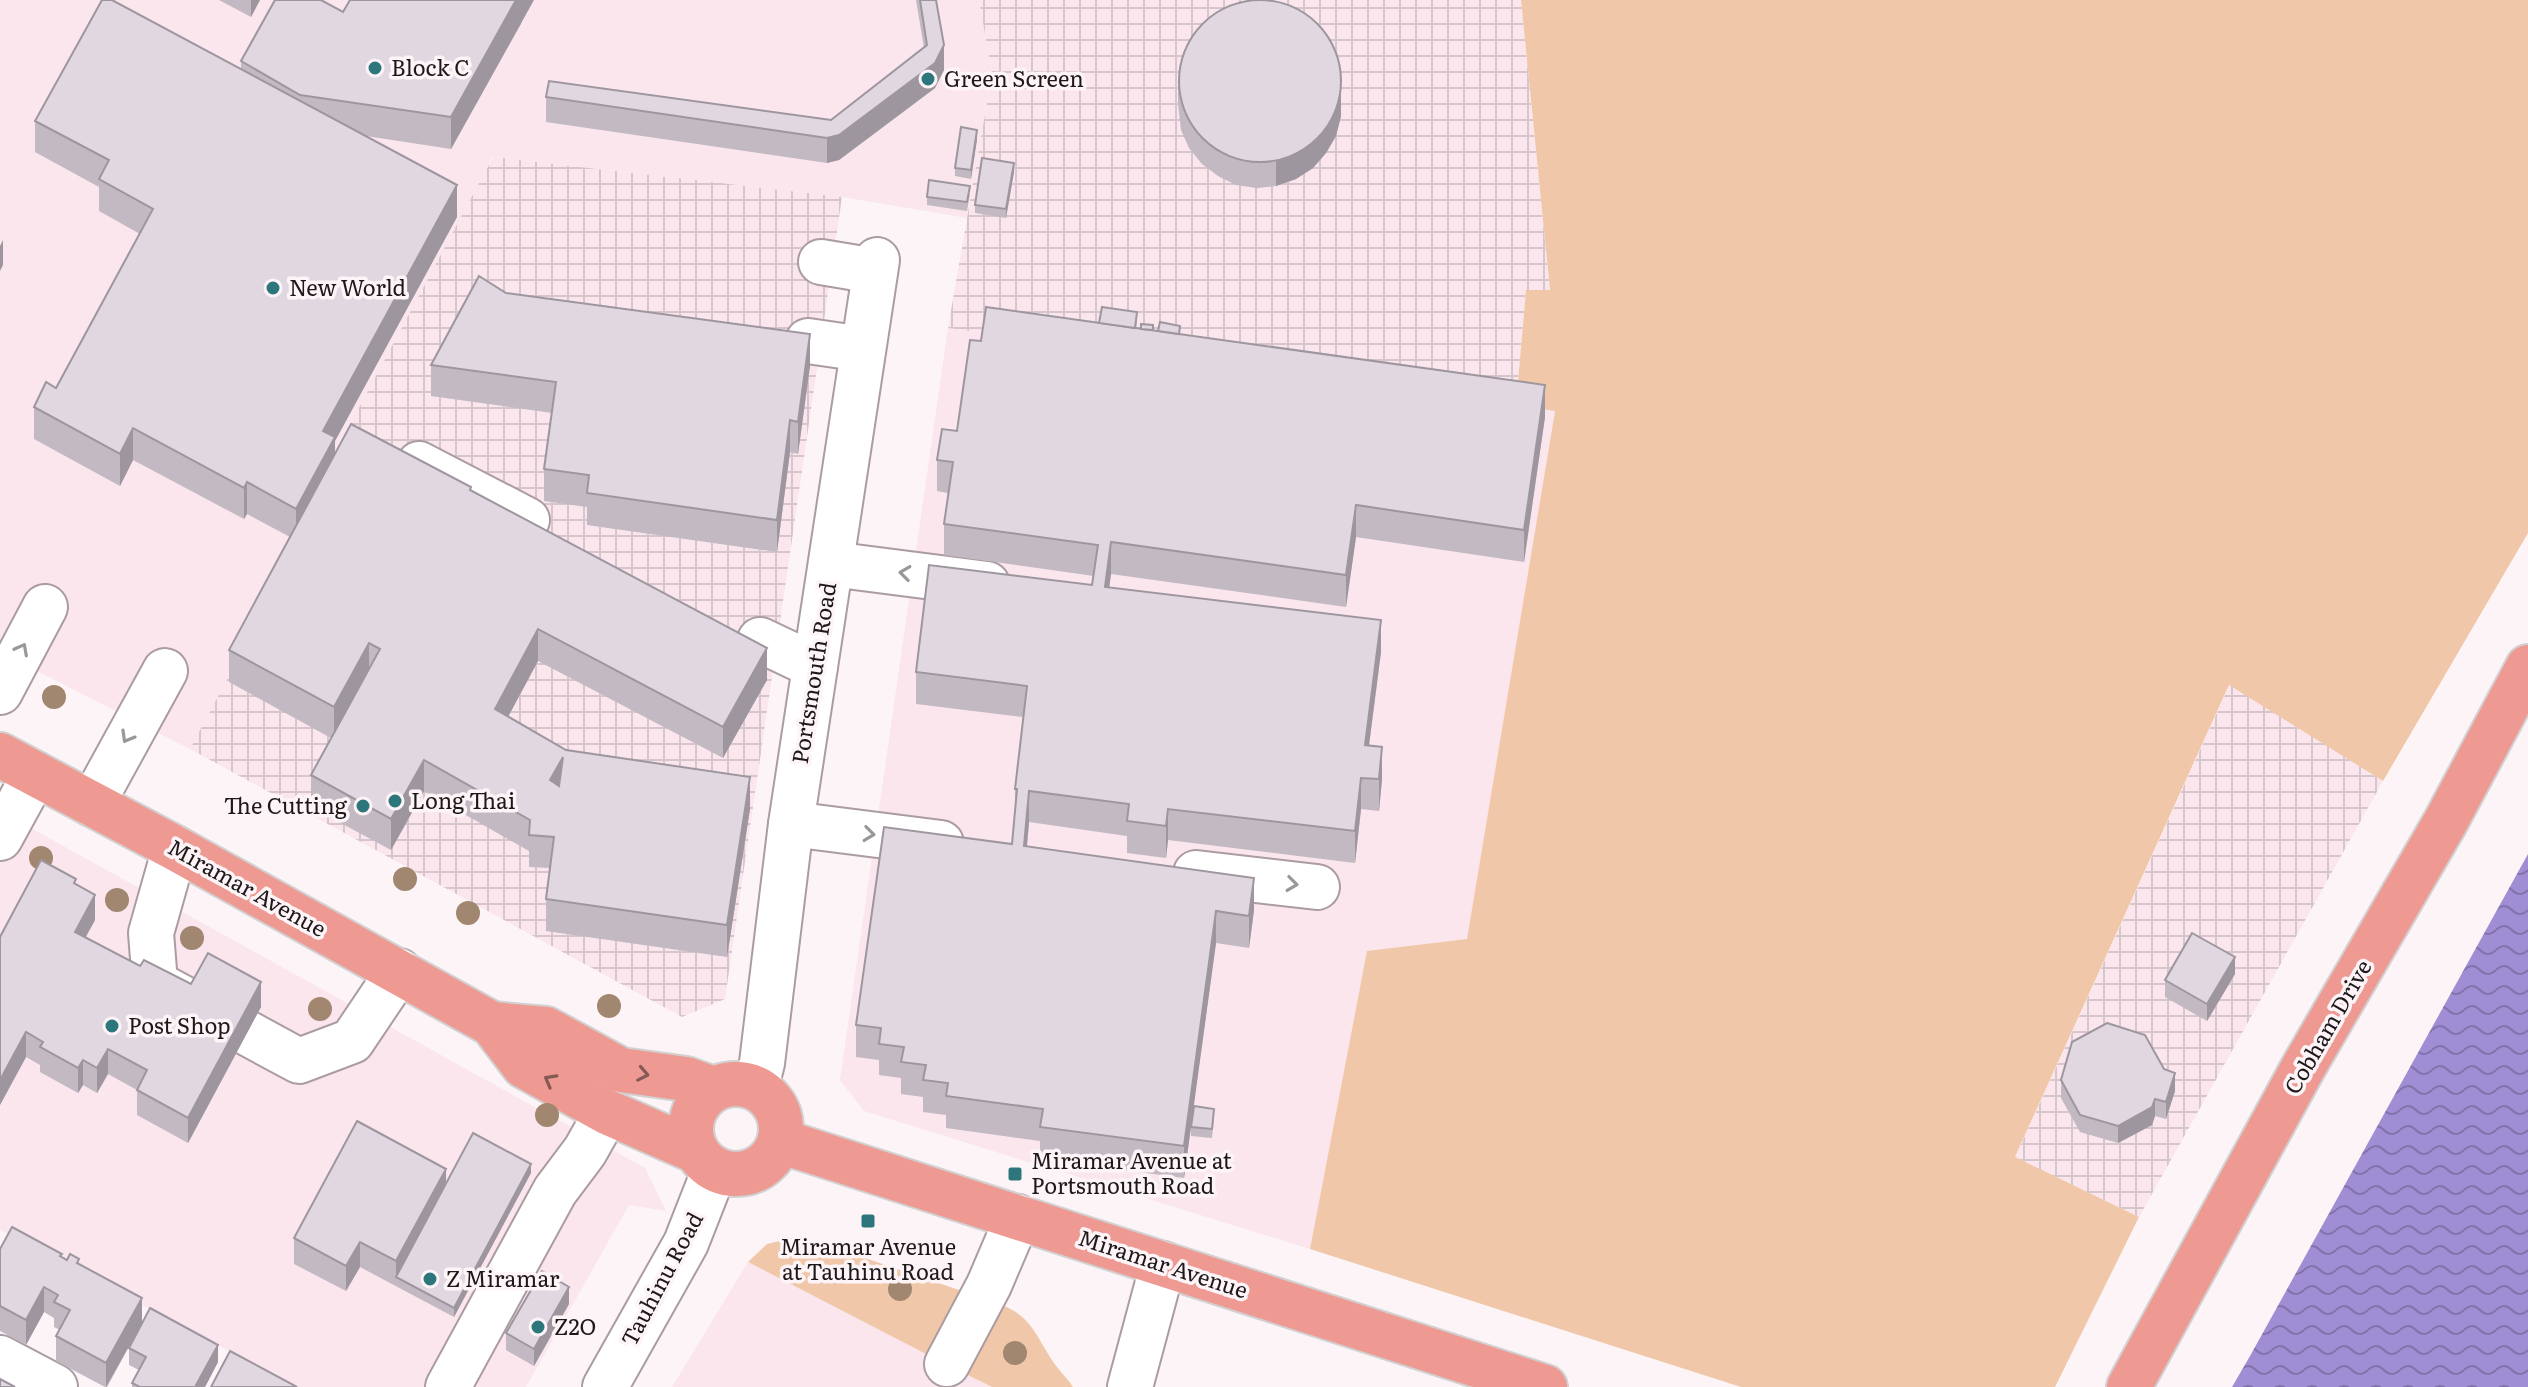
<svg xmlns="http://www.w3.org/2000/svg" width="2528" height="1387" font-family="Literata,serif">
	<defs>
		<pattern id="industrial-grid" width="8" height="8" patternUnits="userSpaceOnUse" patternTransform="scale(2)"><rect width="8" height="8" fill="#fae6ec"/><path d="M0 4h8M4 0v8" fill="none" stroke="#d6c5ca"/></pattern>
		<pattern id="water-waves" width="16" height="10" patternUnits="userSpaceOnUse" patternTransform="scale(2)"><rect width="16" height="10" fill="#9f8ed4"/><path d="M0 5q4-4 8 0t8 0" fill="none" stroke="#8173ab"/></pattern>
	</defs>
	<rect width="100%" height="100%" fill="#fdf4f7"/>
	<g fill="#fae6ec">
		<path d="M0,0H979L992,74L967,218L842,197L492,157L346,456L190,749L0,652Z"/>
		<path d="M948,328L1555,410L1467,940L1367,952L1310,1249L864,1111L840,1080Z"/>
		<path d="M0,811L645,1168L666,1211L629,1205L526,1387H297L0,1230Z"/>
		<path d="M748,1262L947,1364L992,1387H672Z"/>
	</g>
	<g fill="url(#industrial-grid)">
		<path d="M979,0H1521L1550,291L1526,290L1516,405L948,328L992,74Z"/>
		<path d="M493,157L842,197L725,999L682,1017L190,749L346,456L336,451Z"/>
		<path d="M2230,684L2383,781L2139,1217L2015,1158Z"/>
	</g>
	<g fill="#f0c8a9">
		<path d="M1521,0H2528V533L2383,781L2229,685L2015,1157L2139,1217L2055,1387H1741L1310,1249L1367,951L1467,939L1555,411L1516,405L1526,290H1550Z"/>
		<path d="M792,1238L859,1256L965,1292L932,1357L748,1262L767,1244Z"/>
		<path d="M997,1303C1034,1316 1035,1337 1057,1367C1062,1374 1069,1380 1073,1387H992L960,1371Z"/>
	</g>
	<path fill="url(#water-waves)" d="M2528,854V1387H2232L2250,1356Z"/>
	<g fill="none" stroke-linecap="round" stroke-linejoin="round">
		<g stroke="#ab9ca1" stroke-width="48">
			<g id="minor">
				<path d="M821,262L875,271"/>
				<path d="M808,341L863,349"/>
				<path d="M419,464L527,520"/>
				<path d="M831,564L987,584"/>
				<path d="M760,640L815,666"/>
				<path d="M0,692L45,607"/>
				<path d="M92,804L165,671"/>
				<path d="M791,824L941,843"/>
				<path d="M0,838L35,774"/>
				<path d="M175,848L151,933L155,983L299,1061L352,1041L399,971"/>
				<path d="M1196,873L1317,887"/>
				<path d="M756,1087L762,1063L791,824L877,260"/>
				<path d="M0,1358L55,1387"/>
				<path d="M947,1364L989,1285L1018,1217"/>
				<path d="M448,1387L555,1191L585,1151L607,1112"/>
				<path d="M605,1387L686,1243L715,1169"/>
				<path d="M1130,1387L1163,1264"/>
			</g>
		</g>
		<g stroke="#d2d1d1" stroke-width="48">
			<g id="major">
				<path d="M0,755L175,848L492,1024L524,1066L607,1112L696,1151"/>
				<path d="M492,1024L546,1029L621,1070L686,1079L713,1089"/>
				<circle cx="736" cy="1129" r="45"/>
				<path d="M780,1141L1545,1387"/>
				<path d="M2129,1387L2304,1066L2446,821L2528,667"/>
			</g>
		</g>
		<use href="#minor" stroke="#fff" stroke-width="44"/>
		<use href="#major" stroke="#ee9a92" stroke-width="44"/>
	</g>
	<g fill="#a18670">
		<circle cx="54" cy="697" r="12"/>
		<circle cx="41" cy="858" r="12"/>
		<circle cx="405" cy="879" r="12"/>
		<circle cx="117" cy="900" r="12"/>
		<circle cx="468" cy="913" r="12"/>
		<circle cx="192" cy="938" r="12"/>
		<circle cx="609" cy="1006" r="12"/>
		<circle cx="320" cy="1009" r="12"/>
		<circle cx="547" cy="1115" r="12"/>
		<circle cx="900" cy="1289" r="12"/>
		<circle cx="1015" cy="1353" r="12"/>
	</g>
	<g fill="#c2b9c2">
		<path d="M219,0H260L251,17Z"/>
		<path d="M916,0H936L944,70L935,88L839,160L827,163L546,122V97L831,120L924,48Z"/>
		<path d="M343,12L522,22L451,149L366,136L457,217L335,441V453L471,491L767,680L723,758L538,661L508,717L566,750L750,809L727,957L546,931V899L550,868L529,867V851L424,791L391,850L311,807V775L331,738L229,682V650L290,537L247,514L244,519L133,460L120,486L34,439V407L56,388L140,234L99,211V187L35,152V121L241,69V61Z"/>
		<path d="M1178,79L1341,116L1336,136L1326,153L1313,168L1296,179L1276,186L1257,188L1236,185L1218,176L1202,164L1189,148L1181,130L1178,104Z"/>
		<path d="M977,139L971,179L955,176V168Z"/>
		<path d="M1014,172L1006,218L975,213V205Z"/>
		<path d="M970,194L967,211L927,205V197Z"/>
		<path d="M506,293L810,366L798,454L790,452L777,552L587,525V507L544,501V469L552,413L431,396V365Z"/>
		<path d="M1137,321L1136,328L1180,334L1545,417L1524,562L1356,537L1346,607L1111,574L1109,588L1381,652L1369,745L1382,779L1379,811L1361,809L1355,863L1168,840L1166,858L1127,853V836L1029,822L1027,847L1254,910L1249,948L1216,943L1192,1116L1214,1118L1212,1138L1191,1136V1127L1184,1178L1040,1159V1141L946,1128V1115L923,1112V1097L901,1094V1078L879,1075V1060L856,1057V1025L1012,844L1015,816V789L1023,717L916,704V672L1092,585L1094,576L944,555V524L948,493L937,491V460L957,431L981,341L1099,323Z"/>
		<path d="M76,884L95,920L86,937L140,966L191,984L261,1007L188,1143L137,1115V1090L108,1074L97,1093L83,1085L78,1093L40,1072V1065L26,1057L0,1105Z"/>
		<path d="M2235,974L2207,1021L2165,997V980Z"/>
		<path d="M2061,1080L2175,1091L2166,1119L2155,1116L2152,1125L2118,1143L2080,1132L2061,1098Z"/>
		<path d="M531,1173L454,1317L360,1267L346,1291L294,1264V1238L446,1185Z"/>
		<path d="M0,1249L62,1257L79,1264L142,1323L107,1387H105L56,1361V1336L60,1330L54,1327V1318L44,1312L26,1345L0,1331Z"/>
		<path d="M569,1304L534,1366L506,1350V1333Z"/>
		<path d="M129,1348L218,1362L205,1387H132V1383L139,1370L129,1365Z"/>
	</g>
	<g fill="#9e969e">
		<path d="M251,0H260L251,17Z"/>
		<path d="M516,0H534L451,149V117Z"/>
		<path d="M944,45V70L935,88L839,160L827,163V138Z"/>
		<path d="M1341,70V116L1336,136L1326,153L1313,168L1296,179L1276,186V161Z"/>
		<path d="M977,130V139L971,179V170Z"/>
		<path d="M1014,163V172L1006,218V209Z"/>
		<path d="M457,185V217L335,441V469L296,540V509L323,431Z"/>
		<path d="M3,240V265L0,271V246Z"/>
		<path d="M810,334V366L798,454V422Z"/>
		<path d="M1545,385V417L1524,562V530Z"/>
		<path d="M790,420V452L777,552V520Z"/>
		<path d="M133,428V460L120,486V454Z"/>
		<path d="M247,482V514L244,519V488Z"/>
		<path d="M1356,505V537L1346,607V575Z"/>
		<path d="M1111,542V574L1105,619V587Z"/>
		<path d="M1381,620V652L1365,776V745Z"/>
		<path d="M538,629V661L495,741V709Z"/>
		<path d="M369,643V675L334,739V707Z"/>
		<path d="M767,648V680L723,758V727Z"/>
		<path d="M1382,747V779L1379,811V779Z"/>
		<path d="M563,757V789L550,780Z"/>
		<path d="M424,760V791L391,850V819Z"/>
		<path d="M750,777V809L727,957V925Z"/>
		<path d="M1361,778V809L1355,863V831Z"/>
		<path d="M1029,791V822L1024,878V846Z"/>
		<path d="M1168,809V840L1166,858V826Z"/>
		<path d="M1254,878V910L1249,948V916Z"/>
		<path d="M95,895V920L75,956V932Z"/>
		<path d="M1216,911V943L1184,1178V1146Z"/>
		<path d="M2235,957V974L2207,1021V1004Z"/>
		<path d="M261,982V1007L188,1143V1118Z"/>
		<path d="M26,1032V1057L0,1105V1080Z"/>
		<path d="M108,1049V1074L97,1093V1068Z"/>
		<path d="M83,1060V1085L78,1093V1068Z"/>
		<path d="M2175,1073V1091L2166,1119V1102Z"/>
		<path d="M2155,1099V1116L2152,1125L2118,1143V1126Z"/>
		<path d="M531,1164V1173L454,1317V1308Z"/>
		<path d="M446,1169V1194L396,1277V1261Z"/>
		<path d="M360,1242V1267L346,1291V1266Z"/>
		<path d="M44,1287V1312L26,1345V1320Z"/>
		<path d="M569,1287V1304L534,1366V1349Z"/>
		<path d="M142,1298V1323L106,1387V1363Z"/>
		<path d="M218,1345V1362L205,1387H195Z"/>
	</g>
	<g fill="#e1d7e1" stroke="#9e969e" stroke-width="2" fill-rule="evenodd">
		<circle cx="1260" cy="81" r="81"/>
		<path d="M102,0H112L457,185L323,431L335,437L296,509L247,482L244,488L133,428L120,454L34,407L46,382L56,388L153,209L99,179L109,160L35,121Z"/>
		<path d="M275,0H321L343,12L350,0H516L451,117L300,95L241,61Z"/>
		<path d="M920,0H936L944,45L935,63L839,135L827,138L546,97L549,81L831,120L927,45Z"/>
		<path d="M961,127L977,130L971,170L955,168Z"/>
		<path d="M982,158L1014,163L1006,209L975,205Z"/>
		<path d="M929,180L970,186L967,202L927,197Z"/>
		<path d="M479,276L506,293L810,334L798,422L790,420L777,520L587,493L589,475L544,469L556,382L431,365Z"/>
		<path d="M986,307L1545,385L1524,530L1356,505L1346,575L1111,542L1105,587L1381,620L1365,745L1382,747L1379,779L1361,778L1355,831L1168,809L1166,826L1127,821L1129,804L1029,791L1024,846L1254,878L1249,916L1216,911L1184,1146L1040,1127L1043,1109L946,1096L948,1083L923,1080L926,1065L901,1062L904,1047L879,1044L881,1028L856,1025L884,827L1012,844L1017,789H1015L1027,686L916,672L929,565L1092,585L1098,545L944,524L953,462L937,460L942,429L957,431L970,340L981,341Z"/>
		<path d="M1102,307L1137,312L1135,328L1099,323Z"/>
		<path d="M1160,322L1180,326L1179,334L1158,331Z"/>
		<path d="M1141,324L1153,325V330L1141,329Z"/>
		<path d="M351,424L471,487L470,490L767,648L723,727L538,629L495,709L566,750L750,777L727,925L546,899L554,837L529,835L530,820L424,760L391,819L311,775L380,649L369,643L334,707L229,650ZM563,757L559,786L550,780Z"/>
		<path d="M41,860L76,879L74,883L95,895L75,932L140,966L144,960L191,984L208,953L261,982L188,1118L137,1090L147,1070L108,1049L97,1068L83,1060L78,1068L40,1047L43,1042L26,1032L0,1080V937Z"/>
		<path d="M2192,933L2235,957L2207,1004L2165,980Z"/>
		<path d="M2107,1023L2145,1035L2164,1069L2175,1073L2166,1102L2155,1099L2152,1107L2118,1126L2080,1115L2061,1080L2072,1042Z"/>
		<path d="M1194,1106L1214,1109L1212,1129L1191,1127Z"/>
		<path d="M357,1121L446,1169L396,1261L360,1242L346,1266L294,1238Z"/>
		<path d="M473,1133L531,1164L454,1308L396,1277Z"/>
		<path d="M12,1227L62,1254L60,1256L67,1260L70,1254L79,1259L77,1263L142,1298L106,1363L56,1336L70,1310L54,1302L58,1295L44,1287L26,1320L0,1306V1249Z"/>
		<path d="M542,1271L569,1287L534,1349L506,1333Z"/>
		<path d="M150,1308L218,1345L195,1387H140L132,1383L146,1357L129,1348Z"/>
		<path d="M230,1351L297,1387H211Z"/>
		<path d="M0,1379L15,1387H0Z"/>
	</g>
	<defs><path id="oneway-chevron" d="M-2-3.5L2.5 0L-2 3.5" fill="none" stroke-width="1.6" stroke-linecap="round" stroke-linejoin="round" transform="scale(2)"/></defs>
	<g stroke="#999798">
		<use href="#oneway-chevron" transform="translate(905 573) rotate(-173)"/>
		<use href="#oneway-chevron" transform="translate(22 649) rotate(-62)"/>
		<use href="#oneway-chevron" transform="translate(127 737) rotate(120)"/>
		<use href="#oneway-chevron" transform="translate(869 834) rotate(7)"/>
		<use href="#oneway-chevron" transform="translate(1292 884) rotate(7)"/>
	</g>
	<g stroke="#865956">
		<use href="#oneway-chevron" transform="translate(643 1074) rotate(11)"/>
		<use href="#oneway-chevron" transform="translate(550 1080) rotate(-151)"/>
	</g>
	<g fill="#2d777c" stroke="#fdf4f7" stroke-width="3">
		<circle cx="375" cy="68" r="8"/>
		<circle cx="928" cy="79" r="8"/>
		<circle cx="273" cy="288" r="8"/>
		<circle cx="395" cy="801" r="8"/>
		<circle cx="363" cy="806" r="8"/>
		<circle cx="112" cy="1026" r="8"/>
		<rect x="1007" y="1166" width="16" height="16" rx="4"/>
		<rect x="860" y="1213" width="16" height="16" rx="4"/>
		<circle cx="430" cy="1279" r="8"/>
		<circle cx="538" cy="1327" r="8"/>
	</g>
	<g text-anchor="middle" stroke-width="7" stroke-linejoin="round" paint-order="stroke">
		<g font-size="22" fill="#1d1819" stroke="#fdf4f7" text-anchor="start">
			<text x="391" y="76">Block C</text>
			<text x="944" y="87">Green Screen</text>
			<text x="289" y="296">New World</text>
			<text x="411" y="809">Long Thai</text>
			<text x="347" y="814" text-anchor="end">The Cutting</text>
			<text x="128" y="1034">Post Shop</text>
			<text x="1031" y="1169">Miramar Avenue at<tspan x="1031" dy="25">Portsmouth Road</tspan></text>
			<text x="868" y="1255" text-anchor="middle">Miramar Avenue<tspan x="868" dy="25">at Tauhinu Road</tspan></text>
			<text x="446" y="1287">Z Miramar</text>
			<text x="554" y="1335">Z2O</text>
		</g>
		<g font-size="22" fill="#1d1819" stroke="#fdf4f7">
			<text transform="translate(814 673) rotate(-81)" y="8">Portsmouth Road</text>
			<text transform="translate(247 888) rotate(29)" y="8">Miramar Avenue</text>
			<text transform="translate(2328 1027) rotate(-60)" y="8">Cobham Drive</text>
			<text transform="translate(1163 1264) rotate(18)" y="8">Miramar Avenue</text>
			<text transform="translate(662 1279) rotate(-62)" y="8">Tauhinu Road</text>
		</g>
	</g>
</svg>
